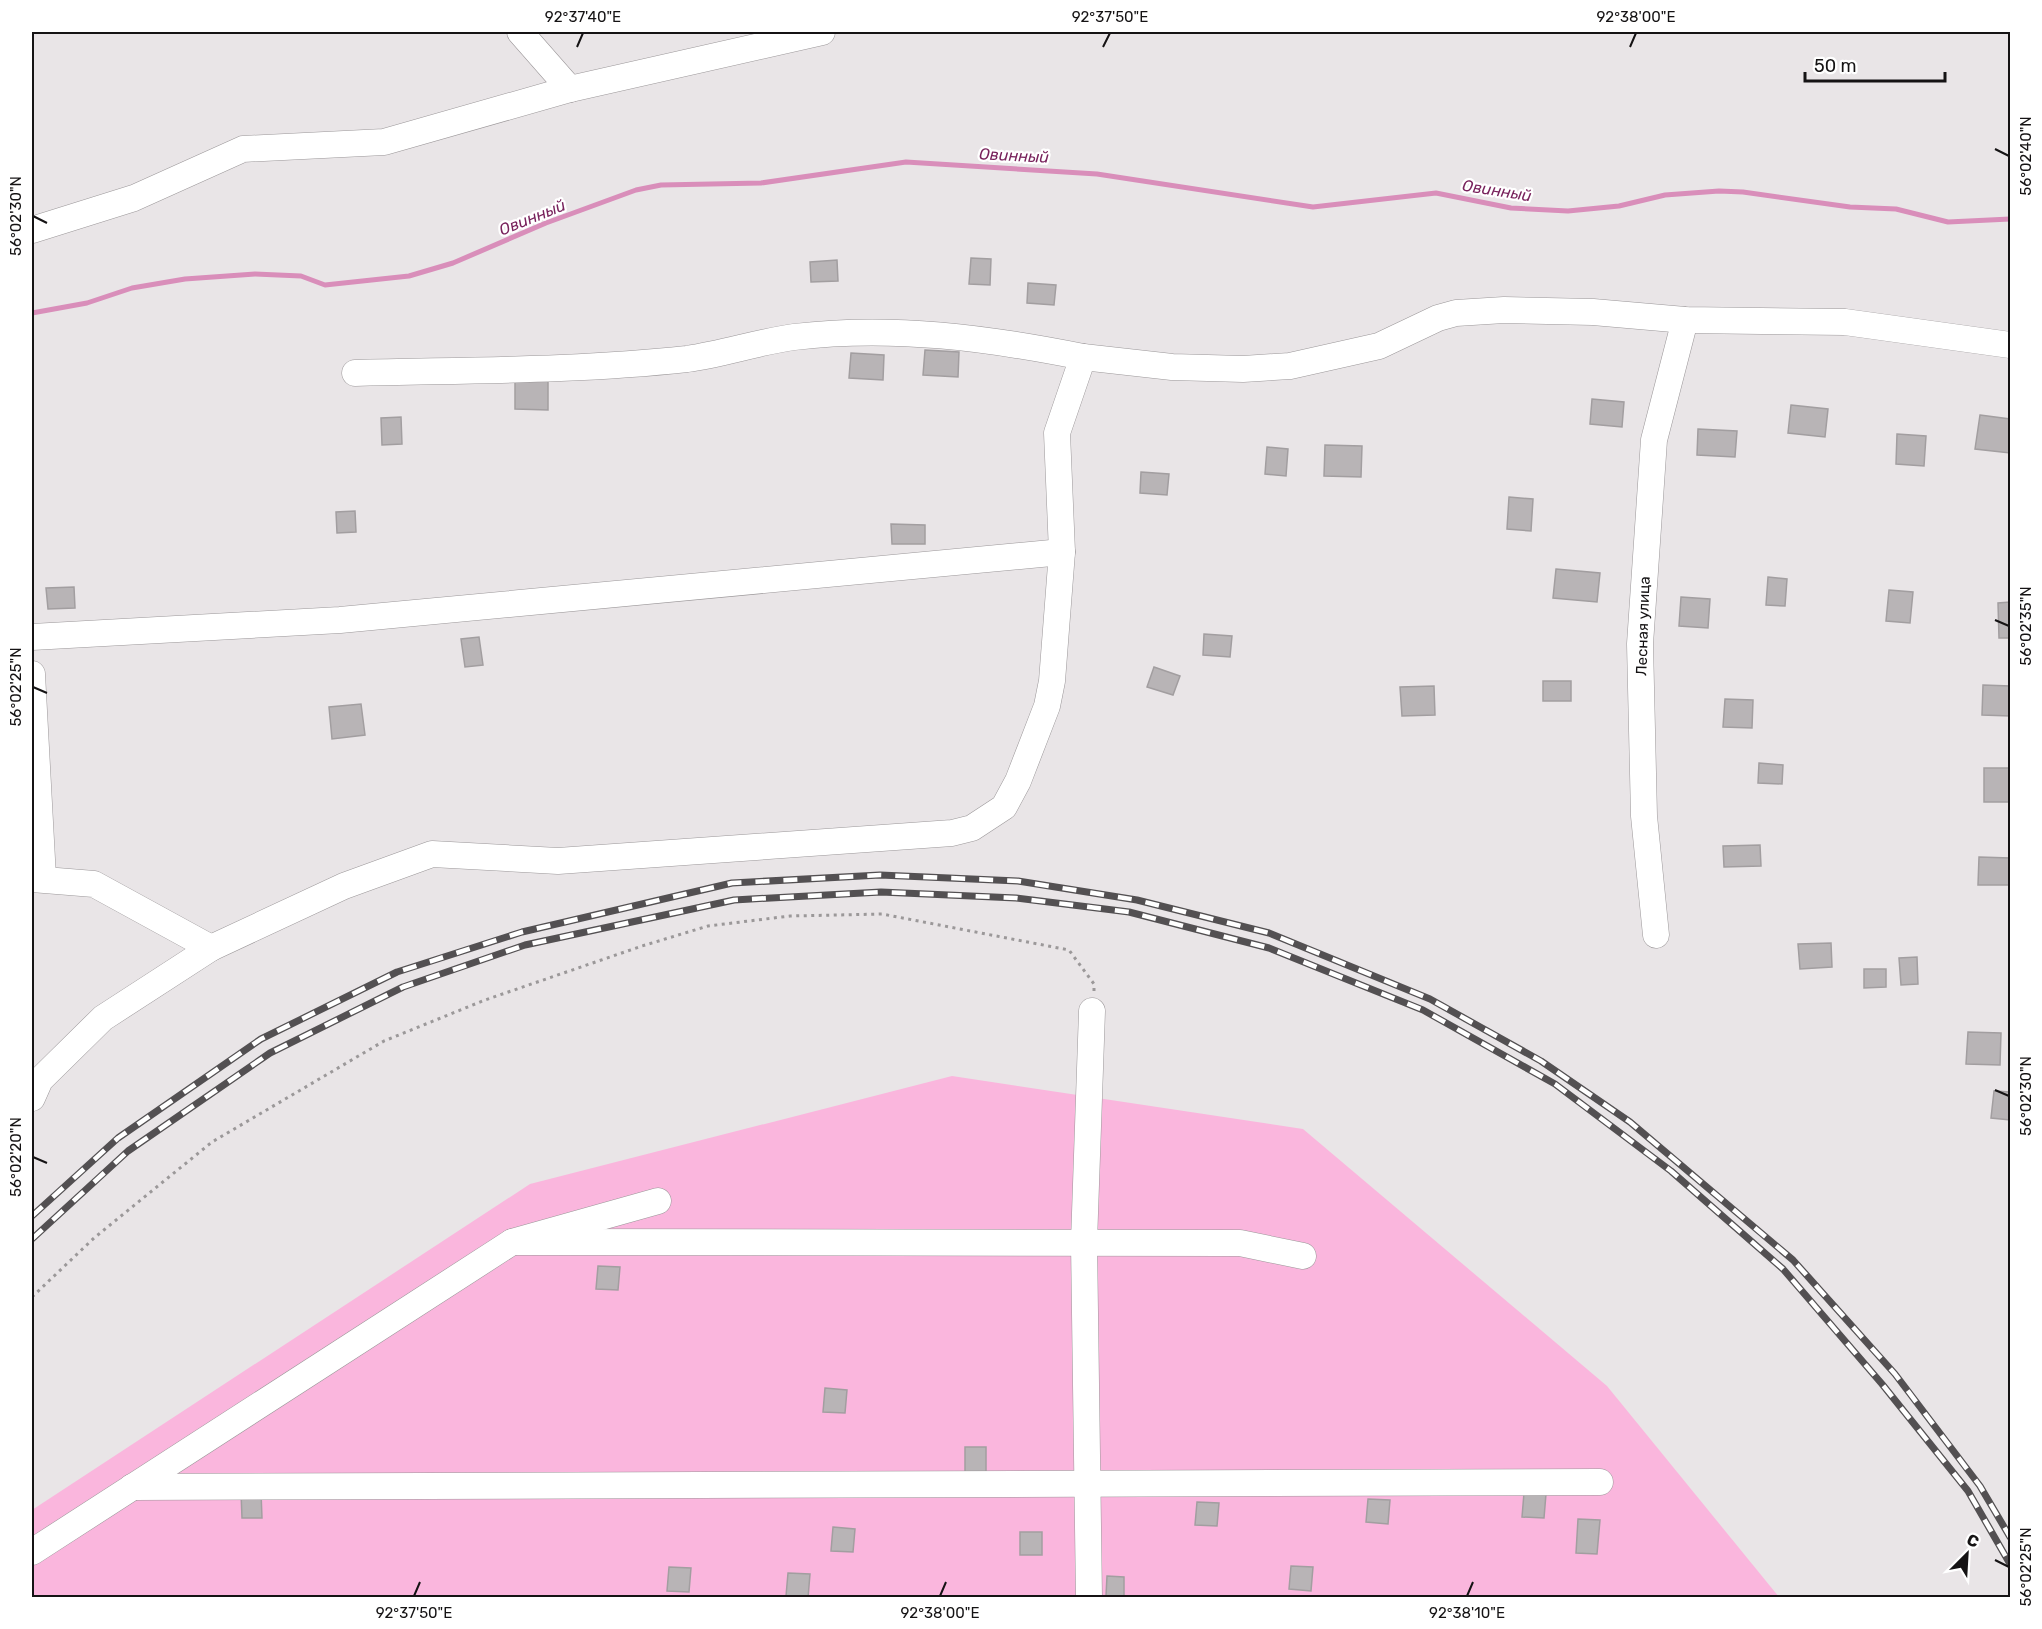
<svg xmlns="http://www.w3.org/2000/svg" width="2042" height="1629" font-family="Rubik,sans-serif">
	<rect width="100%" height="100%" fill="#e9e5e7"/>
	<path fill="#fab6dd" d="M952,1076L1303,1129L1607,1386L1779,1597L32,1598V1510L530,1184Z"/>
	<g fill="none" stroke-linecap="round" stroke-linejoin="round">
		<path stroke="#d98eba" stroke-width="5" d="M32,313L87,303L132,288L185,279L255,274L301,276L325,285L409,276L453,263L546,223L636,190L661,185L761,183L906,162L1097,174L1313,207L1436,193L1511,208L1568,211L1619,206L1665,195L1719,191L1743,192L1850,207L1896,209L1948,222L2010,219"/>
	</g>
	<g fill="#b8b4b6" stroke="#a29ea0" stroke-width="1.5">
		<path d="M971,258L991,259L990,285L969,284Z"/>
		<path d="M837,260L838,281L811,282L810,262Z"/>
		<path d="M1028,283L1056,285L1054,305L1027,303Z"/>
		<path d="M925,350L959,352L958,377L923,375Z"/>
		<path d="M851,353L884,355L883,380L849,378Z"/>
		<path d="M515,378H548V410L515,409Z"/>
		<path d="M1592,399L1624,402L1622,427L1590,424Z"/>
		<path d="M1791,405L1828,409L1825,437L1788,433Z"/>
		<path d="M1980,415L2010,419V453L1975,449Z"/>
		<path d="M401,417L402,444L382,445L381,418Z"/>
		<path d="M1698,429L1737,431L1735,457L1697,455Z"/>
		<path d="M1897,434L1926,436L1924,466L1896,464Z"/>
		<path d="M1325,445L1362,446L1361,477L1324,476Z"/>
		<path d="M1267,447L1288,449L1286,476L1265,474Z"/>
		<path d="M1141,472L1169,474L1167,495L1140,493Z"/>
		<path d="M1509,497L1533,499L1531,531L1507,529Z"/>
		<path d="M355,511L356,532L337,533L336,512Z"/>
		<path d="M891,524L925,525V544H892Z"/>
		<path d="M1556,569L1600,573L1597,602L1553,598Z"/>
		<path d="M1768,577L1787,579L1785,606L1766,605Z"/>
		<path d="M74,587L75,608L48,609L46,588Z"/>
		<path d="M1889,590L1913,592L1910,623L1886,621Z"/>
		<path d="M1681,597L1710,599L1708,628L1679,626Z"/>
		<path d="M2010,602V638H1999L1998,603Z"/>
		<path d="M1204,634L1232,636L1230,657L1203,655Z"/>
		<path d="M479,637L483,665L465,667L461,639Z"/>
		<path d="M1154,667L1180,676L1173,695L1147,687Z"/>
		<rect x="1543" y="681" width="28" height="20"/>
		<path d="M1983,685L2010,686V716L1982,715Z"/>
		<path d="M1434,686L1435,715L1402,716L1400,687Z"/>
		<path d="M1725,699L1753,700L1752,728L1723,727Z"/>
		<path d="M361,704L365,735L332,739L329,707Z"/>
		<path d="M1759,763L1783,765L1782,784L1758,783Z"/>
		<rect x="1984" y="768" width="26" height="34"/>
		<path d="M1760,845L1761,866L1724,867L1723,846Z"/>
		<path d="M1979,857L2010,858V885H1978Z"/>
		<path d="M1831,943L1832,967L1800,969L1798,944Z"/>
		<path d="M1917,957L1918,984L1901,985L1899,958Z"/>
		<path d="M1864,969H1886V987L1864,988Z"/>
		<path d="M1968,1032L2001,1033L2000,1065L1966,1064Z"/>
		<path d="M1994,1091L2010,1092V1120L1991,1118Z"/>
		<path d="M598,1266L620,1267L618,1290L596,1289Z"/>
		<path d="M825,1388L847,1390L845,1413L823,1412Z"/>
		<path d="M965,1447H986V1473L965,1472Z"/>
		<path d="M241,1492H261L262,1518H242Z"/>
		<path d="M1524,1493L1546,1494L1544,1518L1522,1517Z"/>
		<path d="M1368,1499L1390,1500L1388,1524L1366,1522Z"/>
		<path d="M1197,1502L1219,1503L1217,1526L1195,1525Z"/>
		<path d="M1578,1519L1600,1520L1597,1554L1576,1553Z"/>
		<path d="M833,1527L855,1529L853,1552L831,1551Z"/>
		<rect x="1020" y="1532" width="22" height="23"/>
		<path d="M1291,1566L1313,1567L1311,1591L1289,1589Z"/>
		<path d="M669,1567L691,1568L689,1592L667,1591Z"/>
		<path d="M788,1573L810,1574L808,1598L786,1596Z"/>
		<path d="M1107,1576L1124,1577V1597L1106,1596Z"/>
	</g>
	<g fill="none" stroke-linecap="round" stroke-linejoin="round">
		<g stroke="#9b9799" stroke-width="27">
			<g id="minor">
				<path d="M520,32L570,89"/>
				<path d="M32,230L134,198L243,149L384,142L570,89L822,32"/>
				<path d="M355,373C465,370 577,371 687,359C723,354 758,342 794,337C892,325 988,338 1083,357"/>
				<path d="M32,637L340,620L1062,552"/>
				<path d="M32,674L43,878"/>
				<path d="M32,879L94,884L211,948"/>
				<path d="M1656,935L1644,816L1640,644L1654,440L1685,320"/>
				<path d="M32,1098L40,1080L103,1018L211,948L344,886L432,854L558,861L952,833L972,828L1004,807L1018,781L1047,706L1052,681L1062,552L1057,433L1083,357L1172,367L1243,369L1290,366L1379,346L1438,318L1456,313L1504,310L1593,312L1685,320L1845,322L2010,345"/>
				<path d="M512,1242L1240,1243L1303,1256"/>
				<path d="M132,1487L1600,1482"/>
				<path d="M32,1552L512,1242L658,1201"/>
				<path d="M1089,1598L1084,1242L1092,1011"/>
			</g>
		</g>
		<path stroke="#9b9899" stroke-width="3" stroke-dasharray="3 4.5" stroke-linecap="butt" d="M32,1297L94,1238L212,1142L384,1041L485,1000L642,946L708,926L790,916L882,914L1069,950L1094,984V991"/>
		<use href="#minor" stroke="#fff" stroke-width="26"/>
		<g stroke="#535052" stroke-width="7">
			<g id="rail">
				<path d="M32,1216L118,1138L261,1039L397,972L522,932L732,883L880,875L1018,881L1137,900L1269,933L1430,999L1541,1061L1630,1122L1793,1260L1895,1374L1980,1486L2010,1537"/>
				<path d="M32,1239L128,1151L270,1053L403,987L525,945L734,900L881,892L1016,898L1129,912L1269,948L1423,1010L1555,1084L1671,1171L1783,1269L1882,1384L1968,1491L2010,1564"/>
			</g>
		</g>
		<use href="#rail" stroke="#fff" stroke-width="4.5" stroke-dasharray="14" stroke-linecap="butt"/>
	</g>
	<path fill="none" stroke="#151314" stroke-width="2" d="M577,47L583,33M1103,47L1110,33M1630,47L1636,33M1995,149L2009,156M33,216L47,223M1995,620L2009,626M33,687L47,693M1995,1090L2009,1096M33,1157L47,1163M1995,1560L2009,1567M414,1596L420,1582M940,1596L946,1582M1467,1596L1473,1582"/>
	<g text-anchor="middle" stroke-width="4.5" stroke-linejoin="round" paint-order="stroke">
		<g font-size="15" fill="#151314" stroke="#fff">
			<text transform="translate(1643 626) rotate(-88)" y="5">Лесная улица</text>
		</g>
		<g font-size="16" font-style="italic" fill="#78225c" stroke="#fff">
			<text transform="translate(1014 155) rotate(3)" y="6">Овинный</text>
			<text transform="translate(1497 190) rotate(9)" y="6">Овинный</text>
			<text transform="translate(532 217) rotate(-22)" y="6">Овинный</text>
		</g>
	</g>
	<rect width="2042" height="1629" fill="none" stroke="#ffffff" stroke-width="66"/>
	<g transform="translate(1967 1554) rotate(24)" stroke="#ffffff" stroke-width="4.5" paint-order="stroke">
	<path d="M0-4.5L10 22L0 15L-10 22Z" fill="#151314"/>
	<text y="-9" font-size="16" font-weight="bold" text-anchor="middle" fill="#151314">С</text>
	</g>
	<path d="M1805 72v9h140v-9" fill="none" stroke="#151314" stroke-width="3"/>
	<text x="1814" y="72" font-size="18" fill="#151314" stroke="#ffffff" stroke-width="4.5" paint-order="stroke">50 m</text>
	<rect x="33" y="33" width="1976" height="1563" fill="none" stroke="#151314" stroke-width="2"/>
	<g font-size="15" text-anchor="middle" fill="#151314">
		<text x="583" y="22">92°37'40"E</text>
		<text x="1110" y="22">92°37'50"E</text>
		<text x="1636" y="22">92°38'00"E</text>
		<text transform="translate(2026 156) rotate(-90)" y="5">56°02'40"N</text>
		<text transform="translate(16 216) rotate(-90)" y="5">56°02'30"N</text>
		<text transform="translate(2026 626) rotate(-90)" y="5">56°02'35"N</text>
		<text transform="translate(16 687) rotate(-90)" y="5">56°02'25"N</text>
		<text transform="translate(2026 1096) rotate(-90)" y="5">56°02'30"N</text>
		<text transform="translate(16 1157) rotate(-90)" y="5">56°02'20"N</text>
		<text transform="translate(2026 1567) rotate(-90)" y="5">56°02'25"N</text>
		<text x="414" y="1618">92°37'50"E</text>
		<text x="940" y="1618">92°38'00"E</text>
		<text x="1467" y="1618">92°38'10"E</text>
	</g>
</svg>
